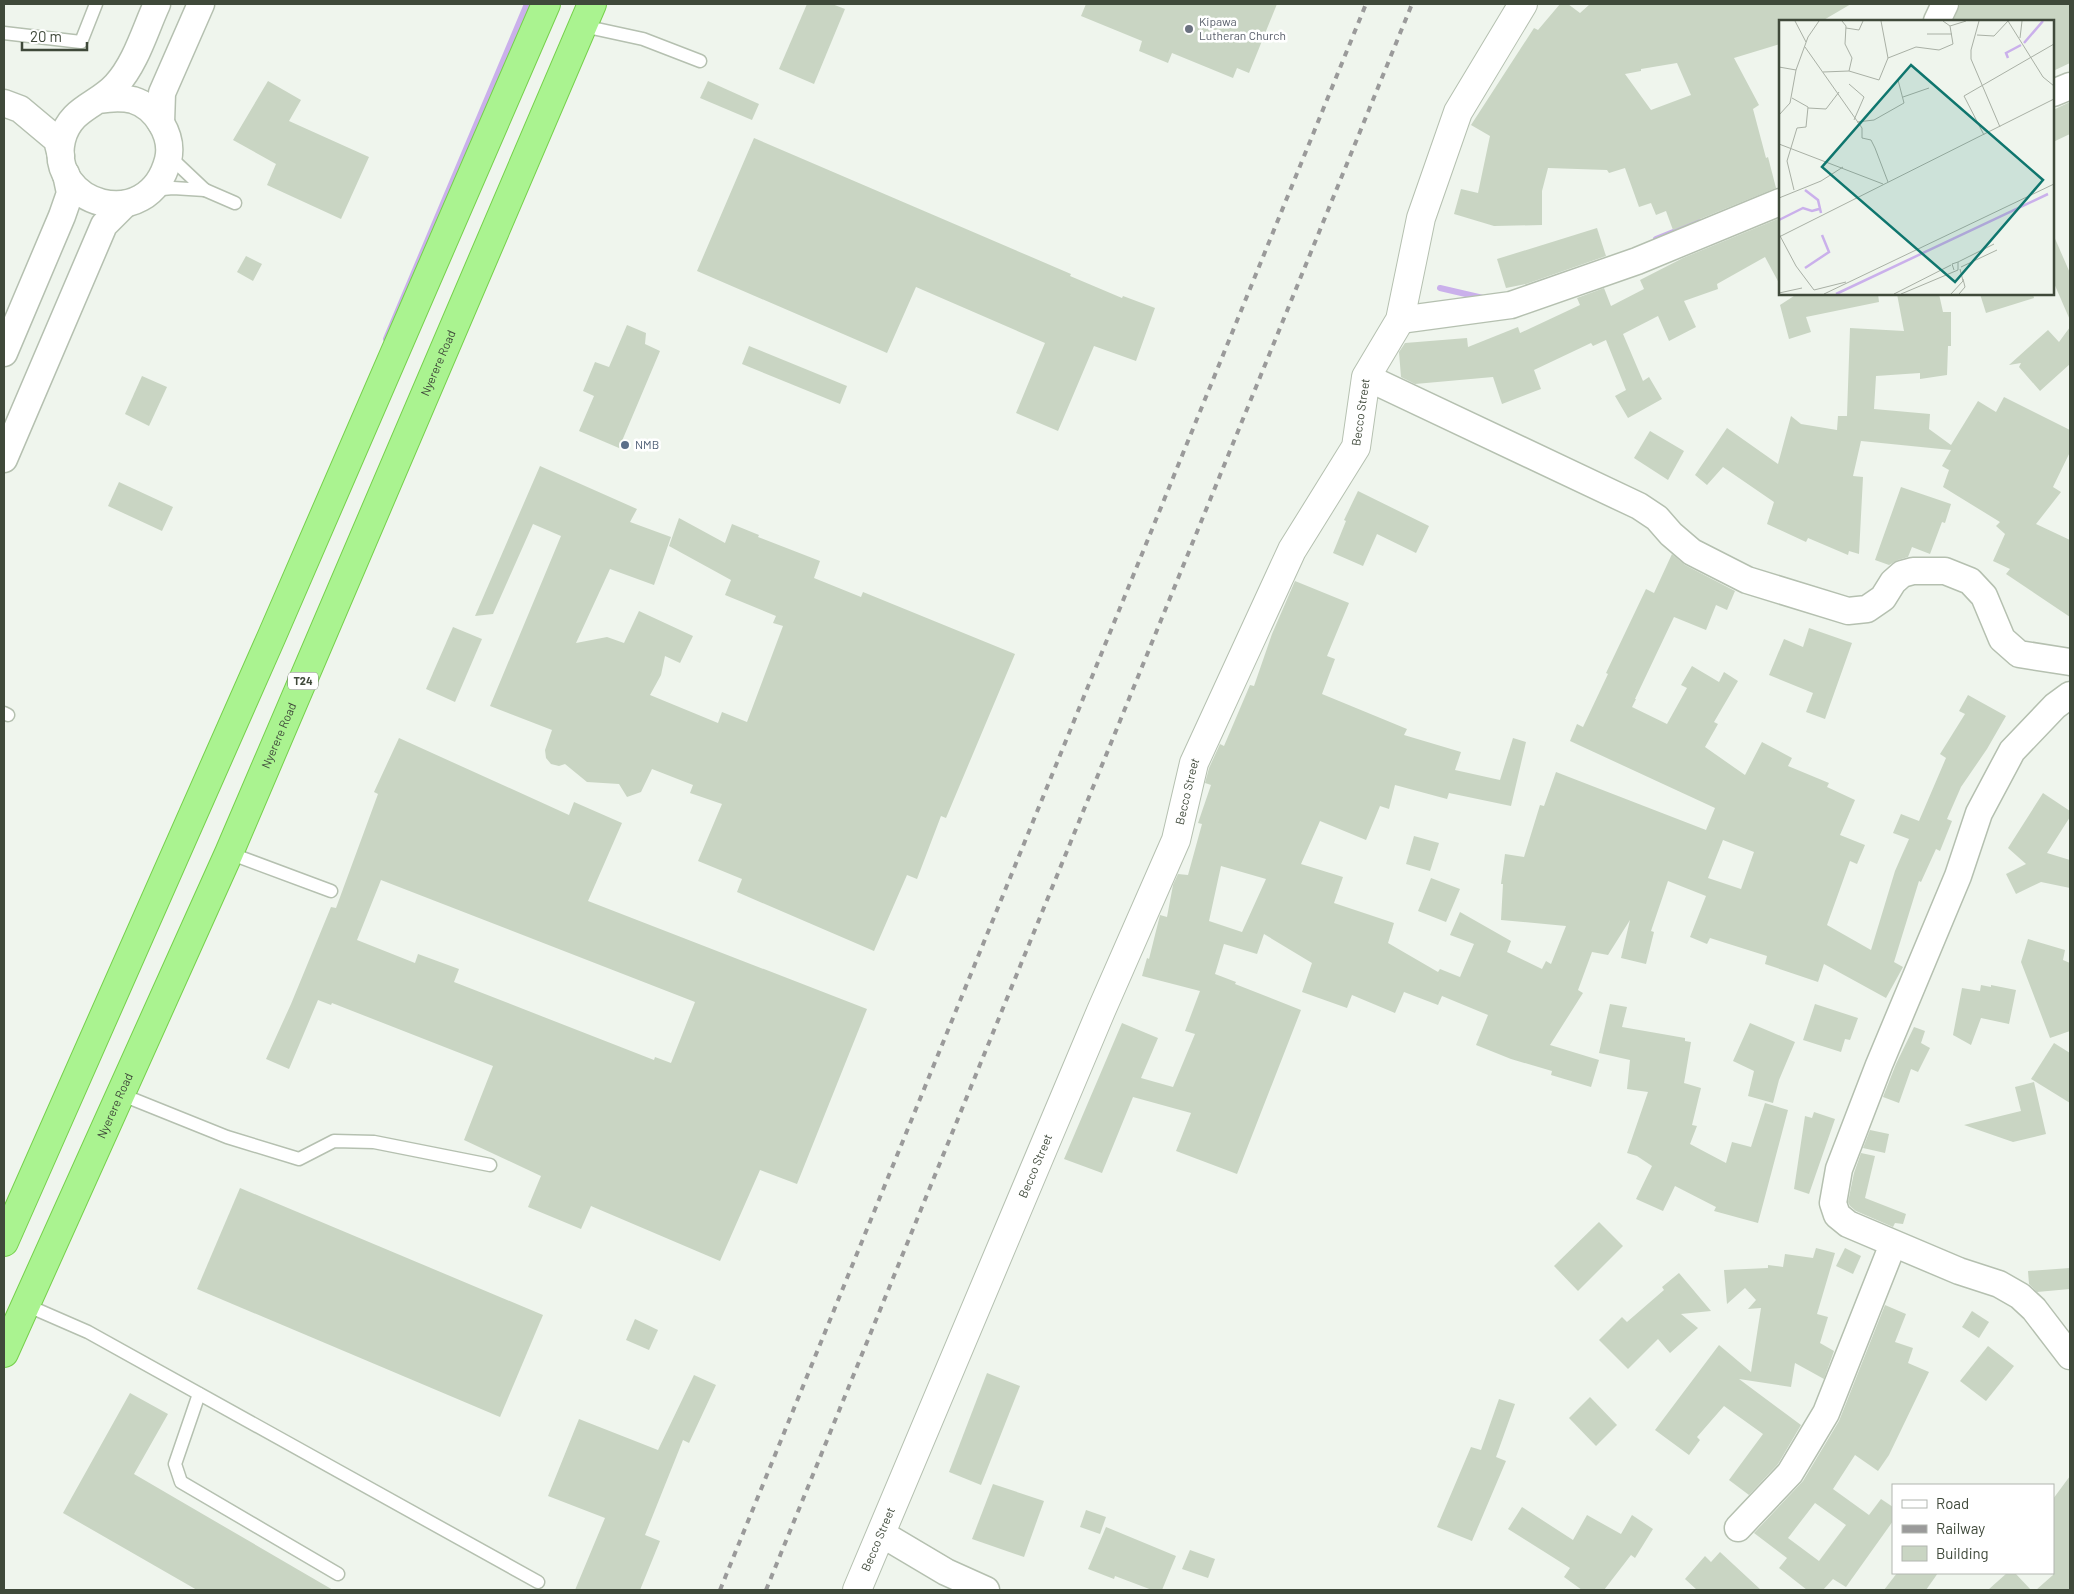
<svg xmlns="http://www.w3.org/2000/svg" width="2074" height="1594" font-family="Barlow,sans-serif">
	<rect width="100%" height="100%" fill="#eff5ed"/>
	<g fill="none" stroke-linecap="round" stroke-linejoin="round">
		<g stroke="#cab0eb" stroke-width="6">
			<path d="M1656,239L1698,222"/>
			<path d="M1440,288L1483,298"/>
			<path d="M386,339L527,4"/>
		</g>
	</g>
	<g fill="#c9d5c3" fill-rule="evenodd">
		<path d="M807,4H832L845,9L814,84L779,69Z"/>
		<path d="M1086,4H1277L1249,73L1237,68L1233,78L1172,53L1168,63L1139,51L1142,41L1081,16Z"/>
		<path d="M1560,4H1568L1580,13L1590,4H1851L1822,21H1780V44L1734,58L1759,105L1753,109L1766,158L1768,157L1776,188L1673,230L1666,211L1656,215L1651,203L1639,207L1625,168L1609,173L1607,170L1548,168L1542,191V225L1494,226L1454,214L1461,189L1478,193L1490,136L1471,125L1534,28L1538,30ZM1677,63L1691,95L1651,110L1625,74L1641,71V69Z"/>
		<path d="M1960,4H2070V63L2053,71V21H1953Z"/>
		<path d="M268,81L301,100L289,121L369,157L341,219L267,185L276,164L233,140Z"/>
		<path d="M708,81L759,104L752,120L700,98Z"/>
		<path d="M2070,102V134L2053,142V110Z"/>
		<path d="M754,138L1071,274L1070,276L1122,298L1123,296L1155,308L1136,361L1094,346L1058,431L1016,413L1045,343L916,287L887,353L697,271Z"/>
		<path d="M1780,218V285L1765,257L1717,284L1718,289L1684,301L1696,327L1669,341L1658,316L1623,334L1643,381L1649,377L1662,399L1628,418L1615,396L1626,390L1606,340L1593,346L1591,343L1534,370L1541,389L1502,404L1493,377L1415,384L1401,377L1399,352L1405,343L1467,338L1468,347L1518,327L1520,333L1580,305L1577,298L1604,288L1611,306L1644,289L1640,280L1683,258Z"/>
		<path d="M1597,228L1606,256L1526,284L1506,288L1497,259Z"/>
		<path d="M2053,234L2070,273V320L2053,281Z"/>
		<path d="M246,256L262,264L253,281L237,272Z"/>
		<path d="M1797,294H1878L1879,302L1806,317L1811,332L1789,339L1780,305Z"/>
		<path d="M1897,294H1939L1943,312H1951V346H1948L1947,375L1920,379V373L1876,376L1874,409L1930,414L1929,429L1951,445L1978,401L1996,412L2004,397L2070,430V452L2053,487L2061,492L2036,524L2070,540V617L2006,574L2010,569L1993,561L2005,534L1996,526L2000,522L1943,487L1949,470L1942,466L1951,450L1861,441L1853,476L1863,477L1859,554L1849,551L1848,555L1808,538L1806,542L1767,524L1774,502L1723,467L1707,485L1695,475L1727,428L1778,464L1791,416L1801,424L1837,430L1838,416H1847L1850,328L1904,331Z"/>
		<path d="M1980,294H2033L2034,298L1986,313Z"/>
		<path d="M627,325L646,333L645,344L660,351L619,448L579,431L594,396L583,391L595,362L609,367Z"/>
		<path d="M2070,327V364L2040,391L2019,367L2021,363L2009,365L2048,330L2059,342Z"/>
		<path d="M749,346L847,386L840,404L742,364Z"/>
		<path d="M142,376L167,387L149,426L125,414Z"/>
		<path d="M1650,431L1684,451L1668,480L1634,458Z"/>
		<path d="M540,466L637,509L630,522L671,537L654,585L610,569L576,643L607,637L624,643L639,611L693,636L680,663L665,656L661,675L650,695L718,723L722,712L747,722L783,626L773,623L776,616L725,595L731,580L669,546L679,518L725,543L732,524L759,535L758,537L820,561L814,578L861,597L863,592L1015,654L946,818L941,816L917,879L907,875L874,951L737,892L742,879L698,861L722,804L690,793L693,785L652,769L641,792L627,797L619,784L587,782L565,764L559,766L551,764L546,758L545,750L552,730L490,706L561,536L533,524L493,614L475,616Z"/>
		<path d="M119,482L173,507L162,531L108,506Z"/>
		<path d="M1901,487L1951,504L1945,523L1942,522L1930,554L1912,547L1908,557L1898,560L1889,565L1875,560Z"/>
		<path d="M1358,491L1429,526L1416,553L1377,534L1363,566L1333,553L1346,521L1344,520Z"/>
		<path d="M1672,554L1685,565L1735,591L1727,610L1716,605L1706,630L1674,617L1635,699H1636L1632,707L1667,724L1687,688L1681,685L1692,666L1719,682L1724,672L1738,681L1714,722L1718,724L1705,747L1745,775L1762,742L1792,758L1788,766L1829,783L1827,787L1855,800L1840,835L1865,845L1857,864L1850,861L1827,925L1871,950L1895,871L1909,839L1893,833L1901,814L1919,821L1946,758L1940,754L1965,714L1959,711L1968,695L2006,716L1987,749L1961,787L1947,819L1952,821L1940,851L1936,849L1921,882L1919,881L1894,962L1903,967L1886,998L1824,964L1818,982L1765,964L1767,956L1710,938L1707,944L1690,937L1706,896L1668,881L1651,931L1654,932L1646,964L1621,958L1630,920L1608,955L1592,952L1578,990L1583,993L1550,1045L1599,1060L1591,1087L1551,1075L1552,1071L1511,1059L1476,1045L1488,1015L1442,996L1438,1005L1404,992L1395,1013L1352,995L1347,1008L1302,992L1312,963L1264,934L1257,954L1224,944L1215,974L1236,982L1235,984L1301,1010L1237,1174L1176,1151L1191,1113L1133,1097L1102,1173L1064,1159L1122,1023L1158,1038L1141,1078L1173,1087L1195,1034L1185,1031L1200,991L1142,976L1147,958L1149,959L1160,915L1167,917L1173,885L1178,874L1188,875L1202,824L1198,823L1211,785L1205,783L1209,768L1220,744L1224,746L1250,685L1254,686L1272,634L1295,581L1349,603L1327,656L1335,659L1322,694L1407,729L1404,735L1461,752L1455,770L1500,780L1513,738L1526,742L1511,806L1449,793L1447,799L1395,785L1389,809L1380,806L1366,840L1320,821L1301,864L1343,877L1334,903L1394,923L1388,943L1438,972L1440,969L1460,977L1474,944L1450,935L1460,912L1511,941L1507,952L1542,969L1546,961L1551,964L1566,926L1501,920L1503,884H1501L1505,854L1524,857L1540,805L1544,806L1556,772L1706,830L1715,808L1570,741L1577,724L1583,727L1608,674L1606,673L1646,589L1654,593ZM1723,840L1754,852L1741,889L1708,878ZM1221,866L1266,879L1242,932L1209,921Z"/>
		<path d="M453,627L482,639L455,702L426,689Z"/>
		<path d="M1809,628L1852,643L1825,719L1806,712L1813,693L1769,675L1784,639L1803,647Z"/>
		<path d="M399,738L569,815L574,802L622,823L588,901L867,1009L797,1184L760,1170L720,1261L591,1206L581,1229L528,1207L541,1176L464,1140L493,1066L332,1003L331,1005L318,1000L289,1069L266,1059L291,1004L331,907L336,908L378,794L374,792ZM381,880L695,1002L671,1063L655,1057L654,1060L454,982L459,969L418,954L415,963L357,940Z"/>
		<path d="M2043,793L2070,811V817L2047,853L2070,860V888L2041,882L2016,894L2006,874L2026,864L2008,848Z"/>
		<path d="M1414,836L1439,843L1430,871L1406,864Z"/>
		<path d="M1431,878L1460,889L1446,922L1418,911Z"/>
		<path d="M2028,939L2065,950L2063,960L2070,963V1031L2050,1038L2021,962Z"/>
		<path d="M1981,985L1991,987V985L2016,990L2009,1024L1981,1018L1971,1045L1953,1035L1962,988L1980,991Z"/>
		<path d="M1610,1004L1627,1007L1622,1027L1685,1038V1041L1691,1042L1684,1083L1701,1088L1692,1125L1697,1126L1690,1144L1726,1163L1732,1142L1751,1147L1765,1103L1788,1110L1758,1223L1714,1211L1716,1207L1675,1186L1663,1211L1636,1199L1652,1166L1637,1156L1627,1153L1648,1092L1627,1089L1630,1060L1599,1053Z"/>
		<path d="M1815,1004L1858,1018L1850,1040L1845,1039L1841,1052L1803,1040Z"/>
		<path d="M1750,1023L1795,1042L1779,1080L1773,1103L1748,1096L1754,1071L1733,1061Z"/>
		<path d="M1914,1027L1925,1031L1921,1043L1930,1048L1918,1072L1911,1069L1899,1103L1883,1097L1896,1064Z"/>
		<path d="M2054,1043L2070,1053V1103L2031,1079Z"/>
		<path d="M2034,1082L2046,1134L2013,1142L1964,1125L2021,1111L2015,1087Z"/>
		<path d="M1814,1112L1835,1119L1809,1194L1794,1189L1805,1116L1812,1118Z"/>
		<path d="M1870,1130L1889,1134L1885,1153L1863,1148Z"/>
		<path d="M1861,1153L1875,1156L1865,1198L1906,1214L1903,1224L1895,1223L1893,1227L1856,1211L1850,1206L1848,1202L1854,1173Z"/>
		<path d="M240,1188L543,1315L500,1417L197,1289Z"/>
		<path d="M1599,1222L1623,1246L1578,1291L1554,1266Z"/>
		<path d="M1816,1248L1835,1253L1817,1314L1828,1317L1820,1343L1834,1351L1824,1379L1795,1363L1791,1387L1739,1379L1801,1425L1778,1464L1749,1495L1729,1480L1763,1434L1724,1406L1697,1437L1700,1440L1689,1455L1655,1430L1719,1345L1751,1372L1761,1308L1748,1309L1756,1300L1745,1288L1727,1304L1724,1270L1768,1268V1265L1783,1267L1785,1254L1813,1258Z"/>
		<path d="M1845,1248L1861,1256L1853,1274L1836,1266Z"/>
		<path d="M2070,1268V1289L2037,1292L2029,1284L2028,1271Z"/>
		<path d="M1679,1273L1711,1311L1681,1314L1698,1328L1670,1353L1658,1339L1628,1369L1599,1340L1622,1317L1627,1322L1664,1290L1662,1287Z"/>
		<path d="M1885,1305L1906,1314L1895,1342L1913,1348L1908,1363L1929,1372L1889,1455L1878,1471L1855,1455L1833,1489L1869,1515L1881,1499L1893,1507V1521L1846,1587L1833,1579L1823,1590H1807L1779,1568L1787,1558L1754,1533L1803,1481L1839,1421ZM1815,1503L1846,1525L1819,1561L1788,1538Z"/>
		<path d="M1972,1311L1989,1322L1979,1338L1962,1327Z"/>
		<path d="M635,1319L658,1330L649,1350L626,1340Z"/>
		<path d="M1988,1346L2014,1366L1986,1401L1960,1381Z"/>
		<path d="M987,1373L1020,1386L981,1485L949,1472Z"/>
		<path d="M694,1375L716,1385L689,1443L683,1440L645,1535L660,1541L640,1590H575L605,1518L548,1496L579,1419L658,1450Z"/>
		<path d="M130,1393L168,1414L134,1474L333,1590H197L63,1513Z"/>
		<path d="M1590,1397L1617,1425L1596,1446L1569,1418Z"/>
		<path d="M1499,1399L1515,1404L1496,1457L1506,1461L1472,1541L1437,1527L1471,1447L1481,1450Z"/>
		<path d="M2070,1476V1590H2036L2053,1575V1499Z"/>
		<path d="M993,1484L1044,1501L1024,1557L972,1539Z"/>
		<path d="M1522,1507L1573,1540L1587,1515L1621,1534L1632,1515L1653,1529L1635,1558L1631,1555L1604,1590H1582L1564,1577L1570,1568L1508,1529Z"/>
		<path d="M1086,1510L1106,1517L1100,1534L1080,1527Z"/>
		<path d="M1106,1527L1176,1556L1162,1590H1152L1115,1576L1114,1579L1088,1569Z"/>
		<path d="M1190,1550L1215,1559L1208,1578L1182,1569Z"/>
		<path d="M1720,1552L1761,1590H1697L1685,1579L1705,1556L1711,1562Z"/>
		<path d="M1897,1573H1938L1926,1590H1884Z"/>
		<path d="M2007,1573H2015L2031,1590H1988Z"/>
	</g>
	<g fill="none" stroke-linecap="round" stroke-linejoin="round">
		<g stroke="#b5c0b0" stroke-width="15">
			<g id="service">
				<path d="M583,26L643,39L700,61"/>
				<path d="M4,33L81,42L96,4"/>
				<path d="M152,190L173,188L205,190L169,156"/>
				<path d="M205,190L235,203"/>
				<path d="M4,713L8,715"/>
				<path d="M229,853L331,891"/>
				<path d="M120,1094L227,1137L299,1159L334,1141L374,1142L490,1165"/>
				<path d="M26,1305L88,1332L538,1582"/>
				<path d="M199,1394L175,1464L181,1482L338,1574"/>
			</g>
		</g>
		<g stroke="#b5c0b0" stroke-width="29">
			<g id="minor">
				<path d="M1937,21L1945,4"/>
				<path d="M2053,93L2070,86"/>
				<path d="M99,100C111,98 121,97 133,100C156,107 174,136 168,160C148,236 47,204 62,140C70,108 97,106 116,85C136,63 145,30 157,4"/>
				<path d="M4,103L20,109L57,140L61,156"/>
				<path d="M161,123L162,93L201,4"/>
				<path d="M1400,320L1511,305L1637,261L1780,202"/>
				<path d="M4,353L62,216L70,193L66,174"/>
				<path d="M1366,377L1639,506L1657,518L1671,534L1692,552L1747,580L1848,611L1867,609L1883,598L1893,582L1902,574L1913,571H1945L1970,581L1984,596L2002,639L2019,654L2070,662"/>
				<path d="M4,459L104,225L125,204"/>
				<path d="M2070,695L2055,706L2012,751L1979,813L1958,876L1879,1065L1839,1169L1833,1203L1837,1215L1848,1224L1959,1271L1999,1284L2020,1296L2034,1309L2070,1356"/>
				<path d="M1738,1528L1790,1473L1826,1413L1893,1244"/>
				<path d="M882,1534L946,1572L986,1590"/>
			</g>
		</g>
		<g stroke="#b5c0b0" stroke-width="30">
			<g id="tertiary">
				<path id="s1" d="M857,1590L1101,1011L1176,840L1194,763L1292,550L1356,447L1366,377L1400,320L1421,218L1458,112L1523,4"/>
			</g>
		</g>
		<g stroke="#76d04c" stroke-width="30">
			<g id="trunk">
				<path d="M4,1242L271,638L546,4"/>
				<path id="s2" d="M4,1353L229,853L592,4"/>
			</g>
		</g>
		<use href="#service" stroke="#fff" stroke-width="12"/>
		<use href="#minor" stroke="#fff" stroke-width="26"/>
		<use href="#tertiary" stroke="#fff" stroke-width="28"/>
		<use href="#trunk" stroke="#aaf390" stroke-width="28"/>
		<g stroke="#9a9a9a" stroke-width="4" stroke-dasharray="6 6" stroke-linecap="butt">
			<path d="M720,1590L1366,4"/>
			<path d="M766,1590L1412,4"/>
		</g>
	</g>
	<circle fill="#6b7280" stroke="#fff" stroke-width="2" cx="1189" cy="29" r="5"/>
	<circle fill="#5c6f8a" stroke="#fff" stroke-width="2" cx="625" cy="445" r="5"/>
	<g text-anchor="middle" stroke-width="5" stroke-linejoin="round" paint-order="stroke">
		<rect fill="#fff" stroke="#798075" stroke-width="1" x="288" y="672.5" width="30" height="17" rx="4"/>
		<g font-size="11" font-weight="bold" fill="#3f493a">
			<text x="303" y="685">T24</text>
		</g>
		<g font-size="12" fill="#5b616d" stroke="#fff" text-anchor="start">
			<text x="1199" y="26">Kipawa<tspan x="1199" dy="14">Lutheran Church</tspan></text>
		</g>
		<g font-size="12" fill="#3f493a" stroke="#fff">
			<text dy="4" stroke="none"><textPath href="#s2" startOffset="1081">Nyerere Road</textPath></text>
			<text dy="4" stroke="none"><textPath href="#s1" startOffset="1285">Becco Street</textPath></text>
			<text dy="4" stroke="none"><textPath href="#s2" startOffset="676">Nyerere Road</textPath></text>
			<text dy="4" stroke="none"><textPath href="#s1" startOffset="865">Becco Street</textPath></text>
			<text dy="4" stroke="none"><textPath href="#s2" startOffset="271">Nyerere Road</textPath></text>
			<text dy="4" stroke="none"><textPath href="#s1" startOffset="460">Becco Street</textPath></text>
			<text dy="4" stroke="none"><textPath href="#s1" startOffset="55">Becco Street</textPath></text>
		</g>
		<g font-size="12" fill="#4e5e75" stroke="#fff" text-anchor="start">
			<text x="635" y="449">NMB</text>
		</g>
	</g>
	<g transform="translate(1779 20)">
		<rect width="275" height="275" fill="#eff5ed"/>
		<path fill="none" stroke="#cab0eb" stroke-width="2.5" d="M245,23L264,1M229,38L227,33L242,25M26,170L39,180L42,193M0,200L24,188L33,191L40,189M26,248L50,232L43,215M57,274L269,174"/>
		<path fill="none" stroke="#a9b0a5" stroke-width="1" d="M16,1L27,22M63,1L67,6L66,24L73,38L70,51M102,1L109,38M164,1L171,6L187,1M200,1L192,30V39L221,107M229,1L264,57L275,66M67,8L80,10L84,1M148,14H173M198,15L215,16L229,1M241,18L243,1M26,27L83,108V118L92,120L96,128L109,162M0,47L17,50M44,52L70,51L100,60L109,38L137,27L160,30L174,24L171,6M70,64L85,77L75,100M124,77L150,68M13,78L29,87L27,107L18,108L8,141L15,170M29,88L47,89L60,72M0,95L11,83L17,50L29,17L40,1M78,102L95,100L125,83L119,60M205,115L185,76L275,24M0,124L104,164M0,178L42,161L64,147M0,214L17,246L35,270L67,262M0,217L275,79M179,242L215,224M182,247L218,230M0,273L23,268M45,274L275,164M115,274L172,245M122,274L179,250V242L173,244L175,250M172,274L184,261L181,249M180,274L186,267L184,259"/>
		<path fill="#0f766e" fill-opacity="0.15" stroke="#0f766e" stroke-width="2.5" d="M132,45L264,160L176,262L43,147Z"/>
		<rect width="275" height="275" fill="none" stroke="#3f493a" stroke-width="2.5"/>
	</g>
	<rect width="2074" height="1594" fill="none" stroke="#3f493a" stroke-width="10"/>
	<rect x="1892" y="1484" width="162" height="90" fill="#ffffff" stroke="#b2b6b0"/>
	<rect x="1902" y="1500" width="25" height="8" fill="#ffffff" stroke="#b2b6b0"/>
	<text x="1936" y="1509" font-size="15" fill="#3f493a">Road</text>
	<rect x="1902" y="1525" width="25" height="8" fill="#9a9a9a" stroke="#b2b6b0"/>
	<text x="1936" y="1534" font-size="15" fill="#3f493a">Railway</text>
	<rect x="1902" y="1546" width="25" height="15" fill="#c9d5c3" stroke="#b2b6b0"/>
	<text x="1936" y="1559" font-size="15" fill="#3f493a">Building</text>
	<path d="M22 42v8h65v-8" fill="none" stroke="#3f493a" stroke-width="2.5"/>
	<text x="30" y="42" font-size="15" fill="#3f493a" stroke="#ffffff" stroke-width="4" paint-order="stroke">20 m</text>
</svg>
